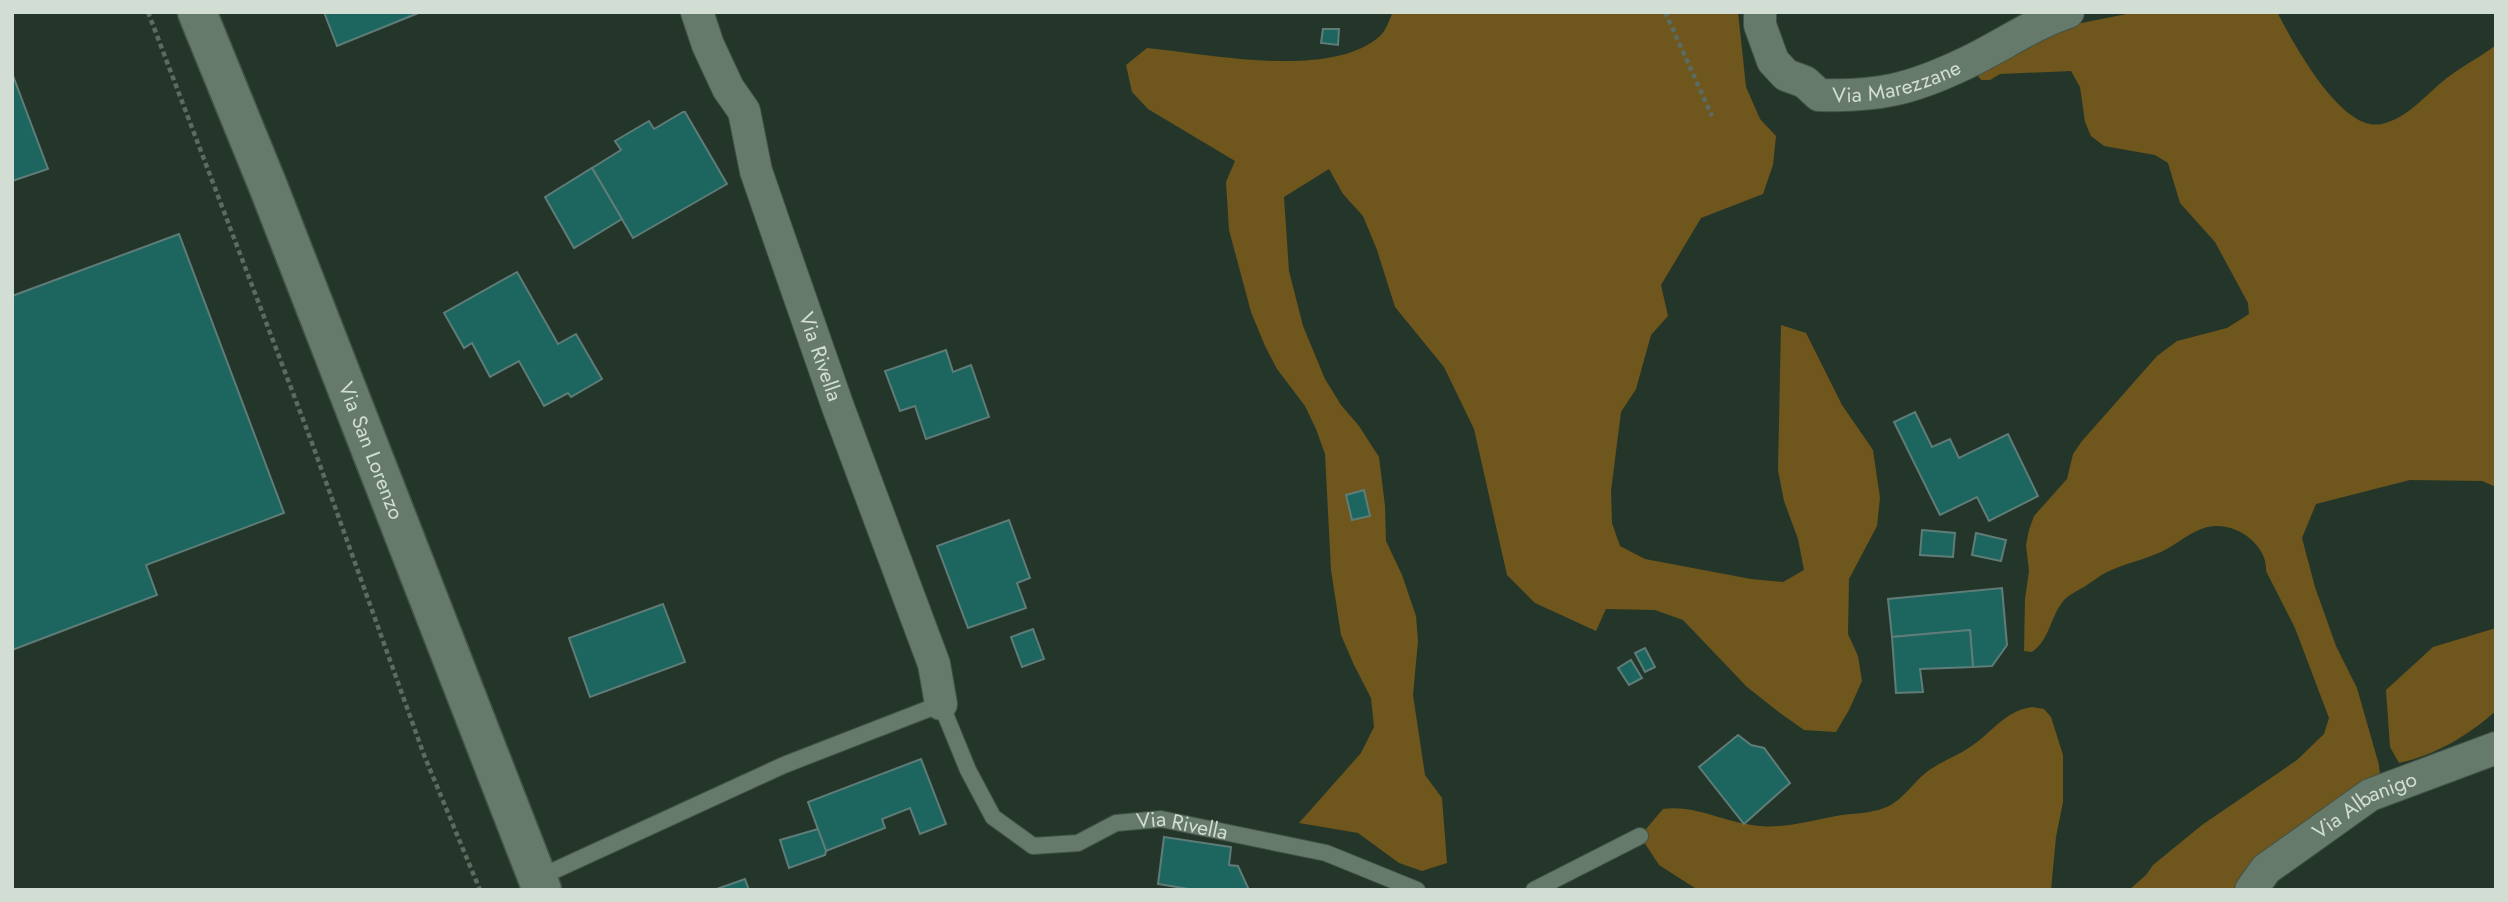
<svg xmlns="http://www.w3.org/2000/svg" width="2508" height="902" font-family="Jost,sans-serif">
	<rect width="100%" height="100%" fill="#243629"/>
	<g fill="#6f561c">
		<path d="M1393,12H1738L1746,87L1760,119L1776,136L1773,165L1763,194L1701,218L1661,285L1668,316L1651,335L1636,389L1621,412L1611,491L1612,523L1620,546L1645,559L1751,579L1783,582L1804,570L1798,539L1784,501L1778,470L1781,325L1806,333L1842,405L1873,450L1880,498L1877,526L1849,579L1848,634L1858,656L1862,681L1849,710L1836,732L1804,730L1780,713L1747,687L1683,620L1655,610L1606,609L1596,631L1535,603L1507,575L1474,429L1444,367L1395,307L1377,250L1363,216L1343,194L1329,169L1284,197L1289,271L1303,326L1325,379L1341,405L1359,426L1379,457L1385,506L1386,541L1402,575L1416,616L1418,641L1413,695L1425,775L1442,798L1447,863L1422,871L1399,863L1358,833L1299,823L1361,753L1374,727L1371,698L1354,665L1341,635L1331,570L1325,454L1316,429L1305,406L1277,369L1265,346L1251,312L1229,230L1226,182L1235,161L1148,109L1132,92L1126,65L1147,48C1209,54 1331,80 1380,36C1386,31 1389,20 1393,12Z"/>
		<path d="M2137,12H2277C2293,42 2341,133 2382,124C2411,117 2428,91 2451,75C2466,64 2482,56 2496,45V487L2482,481L2410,480L2316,504L2302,538L2315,587L2336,646L2357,688L2379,765L2380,776L2267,857L2232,890H2129L2146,875L2153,865L2202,825L2297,760L2324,734L2329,718L2295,628L2266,571C2268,547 2240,525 2216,526C2197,526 2179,543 2163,551C2145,560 2125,563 2107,572C2099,576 2092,582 2084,587C2078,590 2071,594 2066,598C2050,614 2051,639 2032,652L2024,651L2025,599L2029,571L2026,545L2029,530L2034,516L2067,479L2073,454L2082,441L2157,356L2177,341L2227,328L2249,314L2248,303L2215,242L2180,203L2168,163L2155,155L2104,146L2091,136L2085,122L2080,87L2071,71L2000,74L1990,80H1981L1975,72L2025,34Z"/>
		<path d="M2496,628V711C2467,736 2436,755 2399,763L2390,747L2386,690L2433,647Z"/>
		<path d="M2032,707L2044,709L2051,717L2063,755V802L2056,837L2051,890H1698L1659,865L1640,836L1663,809C1695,805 1721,821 1752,825C1781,830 1808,821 1836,816C1852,813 1869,814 1884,808C1902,802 1913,782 1928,771C1942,761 1957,756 1970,747C1992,733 2004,711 2032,707Z"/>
	</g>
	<g fill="#1c665f" stroke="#5f7c78" stroke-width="2">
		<path d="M324,12H421L337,46Z"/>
		<path d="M1323,29H1339L1338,45L1321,43Z"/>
		<path d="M12,73L48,169L12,181Z"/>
		<path d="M683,112H685L727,184L633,238L592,168L621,150L615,141L649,121L654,129Z"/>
		<path d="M592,168L622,219L574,248L545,197Z"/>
		<path d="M179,234L284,513L146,565L157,595L12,650V296Z"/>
		<path d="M517,272L558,344L576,334L602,379L571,397L568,393L544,406L519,361L490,377L472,343L464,348L444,313Z"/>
		<path d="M946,350L953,372L971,365L989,417L926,439L915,406L900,411L885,371Z"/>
		<path d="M1915,412L1932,447L1950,439L1959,458L2008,434L2038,496L1989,521L1977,497L1940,515L1894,422Z"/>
		<path d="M1364,490L1370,516L1352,520L1346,495Z"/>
		<path d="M1009,520L1030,578L1017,583L1026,608L968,628L937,546Z"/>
		<path d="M1922,530L1955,533L1953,557L1920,555Z"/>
		<path d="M1976,533L2006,540L2001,561L1972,555Z"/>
		<path d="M2002,588L2007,645L1992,666L1973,667L1970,630L1892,637L1888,599Z"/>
		<path d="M663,604L685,662L590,697L569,638Z"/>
		<path d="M1033,629L1044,659L1022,667L1011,637Z"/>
		<path d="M1970,630L1973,667L1920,669L1923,692L1896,693L1892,637Z"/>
		<path d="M1645,648L1655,667L1645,672L1635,653Z"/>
		<path d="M1631,660L1642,678L1629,685L1618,668Z"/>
		<path d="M1738,735L1751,745L1764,748L1790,783L1744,824L1699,767Z"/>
		<path d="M921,759L946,824L920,834L910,808L882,819L885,828L826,851L808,802Z"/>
		<path d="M818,829L826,851L825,855L789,868L780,840Z"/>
		<path d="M1164,837L1231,847L1229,865L1238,866L1249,890H1195L1158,884Z"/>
		<path d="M745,879L749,890H714Z"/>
	</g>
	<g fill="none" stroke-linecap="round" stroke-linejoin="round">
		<g stroke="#435348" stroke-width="18">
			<g id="lane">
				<path id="s1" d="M538,878L784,765L941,704L968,770L993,817L1033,846L1078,843L1116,823L1161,819L1326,853L1417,890"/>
				<path d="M1534,890L1640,836"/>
			</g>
		</g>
		<g stroke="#435348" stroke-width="34">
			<g id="street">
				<path id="s2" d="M697,12L708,45L728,88L744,111L756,171L776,229L838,407L934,664L941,704"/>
				<path id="s3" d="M1760,12V25L1773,61L1786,75L1805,82L1819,95C1878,97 1912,89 1966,63C2000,47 2032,24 2068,12"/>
				<path id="s4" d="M2251,890L2266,869L2370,795L2496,748"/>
			</g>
		</g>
		<g stroke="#435348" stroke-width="41">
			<g id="secondary">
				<path id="s5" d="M197,12L268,186L542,890"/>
			</g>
		</g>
		<g stroke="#5b6b5f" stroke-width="4.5" stroke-dasharray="5 3.5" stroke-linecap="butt">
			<path d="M148,12L312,443L424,755L480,890"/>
			<path d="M1665,12L1712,116"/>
		</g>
		<use href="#lane" stroke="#667a6b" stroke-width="16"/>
		<use href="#street" stroke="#667a6b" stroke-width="32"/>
		<use href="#secondary" stroke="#667a6b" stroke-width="38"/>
	</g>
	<g text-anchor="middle" stroke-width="6" stroke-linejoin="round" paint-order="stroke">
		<g font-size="21" fill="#d2ddd4" stroke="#243629">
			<text dy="7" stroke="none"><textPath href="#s3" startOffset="189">Via Marezzane</textPath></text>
			<text dy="7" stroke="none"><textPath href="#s2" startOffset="368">Via Rivella</textPath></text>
			<text dy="7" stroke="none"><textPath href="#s5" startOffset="472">Via San Lorenzo</textPath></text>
			<text dy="7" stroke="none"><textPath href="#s4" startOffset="144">Via Albanigo</textPath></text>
			<text dy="7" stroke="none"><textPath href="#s1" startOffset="768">Via Rivella</textPath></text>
		</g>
	</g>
	<rect width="2508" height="902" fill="none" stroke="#d2ddd4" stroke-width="28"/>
</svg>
